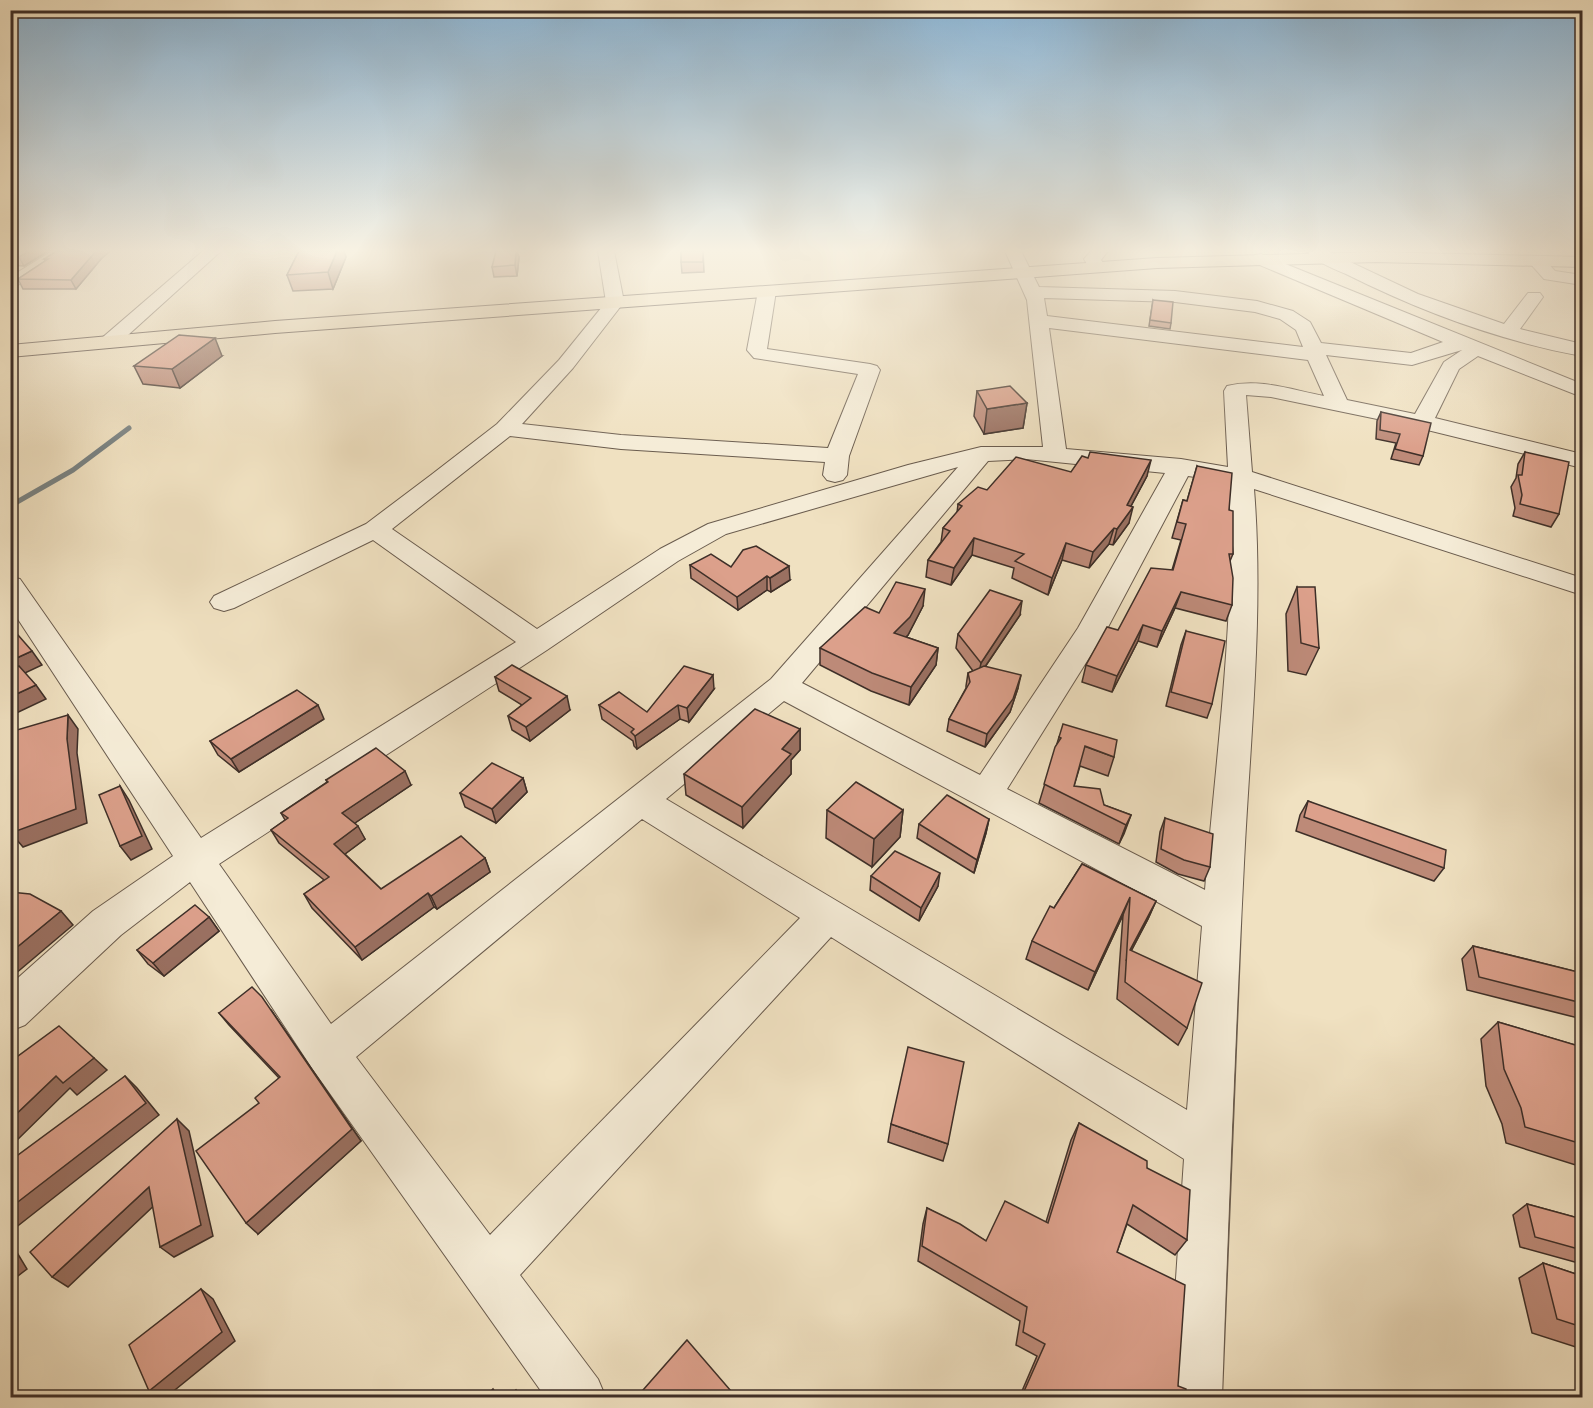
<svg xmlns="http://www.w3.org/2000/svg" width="1593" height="1408" font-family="'IM FELL English',serif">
	<rect width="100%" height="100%" fill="#f0e1c1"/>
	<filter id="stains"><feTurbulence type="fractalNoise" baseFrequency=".00333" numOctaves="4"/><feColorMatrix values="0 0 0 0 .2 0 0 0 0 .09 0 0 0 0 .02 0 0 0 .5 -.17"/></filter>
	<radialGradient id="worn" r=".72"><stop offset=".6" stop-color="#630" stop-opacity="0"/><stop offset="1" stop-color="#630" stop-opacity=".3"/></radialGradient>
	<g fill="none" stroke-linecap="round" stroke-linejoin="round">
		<path stroke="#798282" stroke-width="5" d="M10,506L73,470L129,428"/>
		<g stroke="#6a5c4e" stroke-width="2">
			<g id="minor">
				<path d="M52,251H71L10,290V277Z"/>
				<path d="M203,251H221L117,345H103L100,341L103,337Z"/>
				<path d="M598,251H614L624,302L573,368L522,424L621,435L828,448L858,374L754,358L747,350L758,291L767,286L776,291L767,349L870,364L877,366L880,370L849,456L847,475L843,480L835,482L827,480L823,475L825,462L621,449L510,436L392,529L537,629L660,549L708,524L908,465L981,447H1043L1027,300L1005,251H1021L1039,287L1175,291L1257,301L1293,311L1310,322L1321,343L1411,353L1443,342L1255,263L1253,259L1255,255L1261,254L1582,384V397L1478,356L1459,369L1435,418L1582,454V468L1411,426L1271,397L1246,395L1252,472L1582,578V595L1254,489C1264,613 1250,739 1244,863C1235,1041 1228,1219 1222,1398H1168L1184,1159L831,937L520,1275L598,1379L606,1398H546L312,1068L190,882L121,935L25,1025L10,1031V985L93,911L173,856L10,607V577L20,579L201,838L516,642L373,540L234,608L224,611L214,608L210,602L214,596L366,524L431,475L497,424L559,360L606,302ZM1044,298L1175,302L1255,312L1280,319L1296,330L1303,347L1047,316ZM1049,328L1308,360L1324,396C1291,390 1261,378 1227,386L1224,391L1228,467L1181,459L1066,449ZM1462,350L1444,362L1415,414L1347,400L1326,355L1412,365ZM1026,459L1165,473L1078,628L980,775L802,683L988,461ZM958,467L771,679L331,1024L219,864L547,650L678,561L726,534ZM1188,476L1229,482C1236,617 1216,755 1205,890L1007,789L1107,629ZM784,701L1202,926L1187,1110L666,799ZM642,819L800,918L490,1235L356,1057Z"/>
				<path d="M1091,251H1108L1101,260L1106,267L1103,271H1091L1084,259Z"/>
				<path d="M1307,251H1327L1418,294L1504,324L1528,293H1540L1543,297L1520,329L1582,344V356C1500,341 1420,311 1346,274C1334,269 1314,261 1307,251Z"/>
				<path d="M1536,256L1542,257L1555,271L1582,275V285L1544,279L1528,261Z"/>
			</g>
		</g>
		<g stroke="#3e2f28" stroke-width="2">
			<path id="highway" d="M1376,252L1582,257V267L1376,262L1157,268L275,333L10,357V345L275,321L1157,258Z"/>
		</g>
		<use href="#minor" fill="#f5ecd7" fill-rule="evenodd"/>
		<use href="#highway" fill="#f0e1c1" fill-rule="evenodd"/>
	</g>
	<g fill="#bd8a78" stroke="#3e2f28" stroke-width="1.5">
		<path d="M10,251H48L24,266L10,265Z"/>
		<path d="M299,251H344L346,257L333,289L293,291L287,275Z"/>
		<path d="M703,251L704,272L682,273L681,262Z"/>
		<path d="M519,257L517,276L494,277L492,267Z"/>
		<path d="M44,259H101L76,289H23L18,279L45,261Z"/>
		<path d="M1153,300L1171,323L1170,329L1149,326Z"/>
		<path d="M222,356L180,388L143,384L134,366Z"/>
		<path d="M977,391L1027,403L1023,428L984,434L974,416Z"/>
		<path d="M1381,412L1423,456L1419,465L1391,459L1396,443L1376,439L1377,421Z"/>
		<path d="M1525,452L1559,514L1551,527L1513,516L1515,508L1511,487L1516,478L1518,464Z"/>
		<path d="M1197,466L1229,510L1233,554L1230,561L1232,605L1226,621L1175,608L1157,647L1138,641L1112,692L1082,682L1086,665L1172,570L1181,540L1172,538L1183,500L1187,501Z"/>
		<path d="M1071,472L1147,476L1131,506L1129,523L1113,545L1109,544L1089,568L1062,560L1048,595L1012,578L1014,568L972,555L951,585L926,577L928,560L941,542L943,528L957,513L958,504L987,490Z"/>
		<path d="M690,565L790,580L771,592L767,590L738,610L691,578Z"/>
		<path d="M1297,587L1319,648L1306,675L1288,671L1286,614Z"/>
		<path d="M923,606L908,635L906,637L938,648L936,665L909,705L871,691L820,665V648L879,613Z"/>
		<path d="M1020,615L985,667L1018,688L1010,712L985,747L947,731L949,719L966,688V686L968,673L973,671L956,648L958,634Z"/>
		<path d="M1186,631L1212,704L1207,718L1166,706L1181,645Z"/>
		<path d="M495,677L570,710L530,741L512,730L508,716L522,705L499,691Z"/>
		<path d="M714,689L689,722L680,719L637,749L634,746L633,741L602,719L599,705L647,712Z"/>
		<path d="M324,719L239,772L218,755L210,741Z"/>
		<path d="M800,729V750L791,760V774L743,828L686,795L684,774Z"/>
		<path d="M1059,737L1114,757L1108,776L1080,766L1074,786L1104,805L1131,815L1119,844L1039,803Z"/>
		<path d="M523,778L527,792L496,823L465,807L460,793Z"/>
		<path d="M326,780L411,785L355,823L365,839L345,854L381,889L485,858L490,872L437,909L434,907L362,960L312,908L304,894L324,880L279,843L271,830L285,820L281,813L327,782Z"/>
		<path d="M1308,801L1444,868L1434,881L1296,831L1300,815Z"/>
		<path d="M827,810H903L900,837L872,867L826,838Z"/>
		<path d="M1165,818L1210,867L1204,881L1178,874L1156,862L1160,832Z"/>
		<path d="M989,819L986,833L974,873L917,838L919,824Z"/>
		<path d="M1082,864L1156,901L1148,919L1131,951L1187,1028L1178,1045L1117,999L1123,915L1088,990L1026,959L1032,941L1054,908Z"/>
		<path d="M871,876L938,886L919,921L870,890Z"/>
		<path d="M209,917L219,931L164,976L148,964L137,950Z"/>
		<path d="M1473,946L1582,973V1014L1578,1018L1467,990L1462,959Z"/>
		<path d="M271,1010L361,1141L258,1234L259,1103L279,1078L229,1025L219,1013Z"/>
		<path d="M1498,1022L1582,1047V1167L1506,1143L1502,1124L1486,1086L1481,1039Z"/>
		<path d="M1079,1123L1147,1168L1187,1240L1175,1255L1127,1224L1117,1252L1178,1386L1185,1398H1019L1037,1356L1016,1345L1020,1321L918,1261L923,1224L927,1208L986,1241L1046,1222L1071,1140Z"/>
		<path d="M891,1124L948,1144L943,1161L888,1142Z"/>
		<path d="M1527,1204L1582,1219V1264L1520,1247L1513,1215Z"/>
		<path d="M1543,1263L1582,1276V1349L1532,1333L1519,1278Z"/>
	</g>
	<g fill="#9a7061" stroke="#3e2f28" stroke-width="1.5">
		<path d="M29,251H48L24,266L19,257Z"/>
		<path d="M96,251H110L101,259L76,289L71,280Z"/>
		<path d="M337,251H344L346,257L333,289L328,272Z"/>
		<path d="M516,251H517L519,257L517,276L515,265Z"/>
		<path d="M215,338L222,356L180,388L172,369Z"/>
		<path d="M1027,403L1023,428L984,434L987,409Z"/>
		<path d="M1151,460L1147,476L1123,521L1127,505Z"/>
		<path d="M1133,507L1129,523L1113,545L1117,529Z"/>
		<path d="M1114,528L1109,544L1089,568L1093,552Z"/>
		<path d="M974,538L972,555L951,585L954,568Z"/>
		<path d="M1066,543L1062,560L1048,595L1052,578Z"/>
		<path d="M789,566L790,580L771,592L770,578Z"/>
		<path d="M767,576V590L738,610L737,597Z"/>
		<path d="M925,589L923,606L908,635L892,650L894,633Z"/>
		<path d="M1181,592L1175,608L1157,647L1162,631Z"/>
		<path d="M1022,601L1020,615L978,677L981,663Z"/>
		<path d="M1143,625L1138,641L1112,692L1117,676Z"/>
		<path d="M938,648L936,665L909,705L911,687Z"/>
		<path d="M32,651L42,665L10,680V661Z"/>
		<path d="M713,675L714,689L689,722L687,708Z"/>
		<path d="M1021,675L1018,688L1010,712L985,747L987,734Z"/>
		<path d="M36,685L46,699L10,716V697Z"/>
		<path d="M567,696L570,710L530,741L526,727Z"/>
		<path d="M318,705L324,719L239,772L231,759Z"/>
		<path d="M678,705L680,719L637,749L635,736Z"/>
		<path d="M68,715L78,729L77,753L87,823L23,847L11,833L67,739Z"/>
		<path d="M800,729V750L791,760V774L743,828L742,807L782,749Z"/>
		<path d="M405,771L411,785L349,827L342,813Z"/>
		<path d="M523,778L527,792L496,823L492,809Z"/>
		<path d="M120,786L129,800L152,849L131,860L120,846Z"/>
		<path d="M903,810L900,837L872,867L874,839Z"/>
		<path d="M1131,815L1124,834L1119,844L1126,825Z"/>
		<path d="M989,819L986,833L974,873L977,860Z"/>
		<path d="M358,826L365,839L341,857L334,844Z"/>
		<path d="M485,858L490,872L437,909L431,896Z"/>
		<path d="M940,873L938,886L919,921L921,908Z"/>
		<path d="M428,893L434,907L362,960L355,947Z"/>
		<path d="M1130,897L1123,915L1088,990L1095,972Z"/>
		<path d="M1156,901L1148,919L1126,961L1130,950Z"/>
		<path d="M61,911L73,925L15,974L10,969V953Z"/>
		<path d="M209,917L219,931L164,976L153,963Z"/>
		<path d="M271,1010L361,1141L258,1234L246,1223L352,1129Z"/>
		<path d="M94,1058L107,1070L77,1095L70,1088L10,1147V1120L56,1076Z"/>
		<path d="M125,1076L137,1088L159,1115L10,1232V1208Z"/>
		<path d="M177,1119L189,1131L213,1236L174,1257L160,1247Z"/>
		<path d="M149,1187L162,1198L68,1287L52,1277Z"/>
		<path d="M10,1241L27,1269L10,1282Z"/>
		<path d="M201,1289L213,1299L235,1341L165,1398H161L149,1391Z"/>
	</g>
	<g fill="#dca08b" stroke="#3e2f28" stroke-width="1.5">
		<path d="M10,251H29L19,257L10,256Z"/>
		<path d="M57,251H96L71,280L18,279L48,259H44Z"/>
		<path d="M299,251H337L328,272L287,275Z"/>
		<path d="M496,251H516L515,265L492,267Z"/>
		<rect x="681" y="251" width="22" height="11"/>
		<path d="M1153,300L1173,302L1171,323L1150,320Z"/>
		<path d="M179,335L215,338L172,369L134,366Z"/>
		<path d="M1010,386L1027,403L987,409L977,391Z"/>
		<path d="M1381,412L1431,423L1423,456L1395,449L1400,434L1380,430Z"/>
		<path d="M1090,452L1151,460L1127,505L1133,507L1117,529L1114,528L1093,552L1066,543L1052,578L1015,561L1024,554L974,538L954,568L928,560L950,531L943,528L962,506L958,504L978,487L987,490L1016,457L1071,472L1082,456L1088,458Z"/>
		<path d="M1525,452L1569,462L1559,514L1520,504L1522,495L1518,475H1522Z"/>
		<path d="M1197,466L1232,473L1229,510L1233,511V554H1229L1233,578L1232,605L1181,592L1162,631L1143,625L1117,676L1086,665L1107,627L1118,630L1151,568L1173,570L1186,524L1177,522L1183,500L1187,501Z"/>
		<path d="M756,546L789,566L770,578L767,576L737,597L690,565L711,554L731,567L743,550Z"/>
		<path d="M896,582L925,589L910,617L894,633L938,648L911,687L872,673L820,648L865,607L879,613Z"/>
		<path d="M1297,587H1315L1319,648L1301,643Z"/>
		<path d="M990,590L1022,601L981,663L958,634Z"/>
		<path d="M1186,631L1225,641L1212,704L1171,692Z"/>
		<path d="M18,635L32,651L10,661V639Z"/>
		<path d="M512,665L567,696L526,727L508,716L531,698L495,677Z"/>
		<path d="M19,666L36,685L10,697V670Z"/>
		<path d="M684,666L713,675L687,708L678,705L635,736L631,732L634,729L599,705L619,692L647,712Z"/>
		<path d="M984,666L1021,675L1013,699L987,734L949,719L970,682L968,673Z"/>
		<path d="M297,690L318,705L231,759L210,741Z"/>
		<path d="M755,709L800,729L782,749L791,754L742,807L684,774Z"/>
		<path d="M68,715L67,739L76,809L11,833L10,732Z"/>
		<path d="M1063,724L1117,740L1114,757L1085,746L1074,786L1100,789L1104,805L1131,815L1126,825L1044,784L1055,747L1061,738L1059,737Z"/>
		<path d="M376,748L405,771L342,813L358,826L334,844L381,889L461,836L485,858L431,896L428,893L355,947L304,894L329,877L271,830L288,818L281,813L328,782L326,780Z"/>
		<path d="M492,763L523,778L492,809L460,793Z"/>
		<path d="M856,782L903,810L874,839L827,810Z"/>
		<path d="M120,786L142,836L120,846L99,795Z"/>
		<path d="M947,795L989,819L977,860L919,824Z"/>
		<path d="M1308,801L1446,850L1444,868L1304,817Z"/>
		<path d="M1165,818L1213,834L1210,867L1184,860L1161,849Z"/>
		<path d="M895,851L940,873L921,908L871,876Z"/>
		<path d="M1082,864L1156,901L1130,950L1202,983L1187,1028L1125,982L1130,897L1095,972L1032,941L1050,906L1054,908Z"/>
		<path d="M10,892L30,894L61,911L10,953Z"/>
		<path d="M195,905L209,917L153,963L137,950Z"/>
		<path d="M1473,946L1582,973V1003L1479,977Z"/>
		<path d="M252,987L262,997L352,1129L246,1223L196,1151L259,1103L255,1098L280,1077L219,1013Z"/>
		<path d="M1498,1022L1582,1047V1144L1525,1127L1521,1108L1504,1069Z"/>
		<path d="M59,1026L94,1058L63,1083L56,1076L10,1120V1062Z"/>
		<path d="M908,1047L964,1062L948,1144L891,1124Z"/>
		<path d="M125,1076L146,1103L10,1208V1161Z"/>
		<path d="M177,1119L201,1225L160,1247L149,1187L52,1277L30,1252Z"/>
		<path d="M1079,1123L1147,1161V1168L1190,1190L1187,1240L1133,1205L1117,1252L1185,1285L1178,1386L1186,1389L1185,1398H1021L1045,1344L1023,1332L1027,1307L922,1246L927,1208L960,1224L986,1241L1005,1201L1048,1223Z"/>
		<path d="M1527,1204L1582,1219V1250L1535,1237Z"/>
		<path d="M1543,1263L1582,1276V1327L1557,1319Z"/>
		<path d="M201,1289L222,1332L149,1391L129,1345Z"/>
		<path d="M687,1340L737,1398H636Z"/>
		<path d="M493,1389L499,1398H484Z"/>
		<path d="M516,1390L522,1398H508Z"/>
	</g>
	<linearGradient id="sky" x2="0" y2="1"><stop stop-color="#8bb6d7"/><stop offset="0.56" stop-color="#f8f2e3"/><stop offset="1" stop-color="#f8f2e3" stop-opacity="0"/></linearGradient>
	<rect width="1593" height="448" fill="url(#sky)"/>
	<rect width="1593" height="1408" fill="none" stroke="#f0e1c1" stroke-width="36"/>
	<rect x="12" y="12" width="1569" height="1384" fill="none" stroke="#3e2f28" stroke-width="3"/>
	<rect x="18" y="18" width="1557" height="1372" fill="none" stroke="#3e2f28" stroke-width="1.5"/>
	<rect width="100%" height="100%" filter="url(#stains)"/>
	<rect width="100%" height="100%" fill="url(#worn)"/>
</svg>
